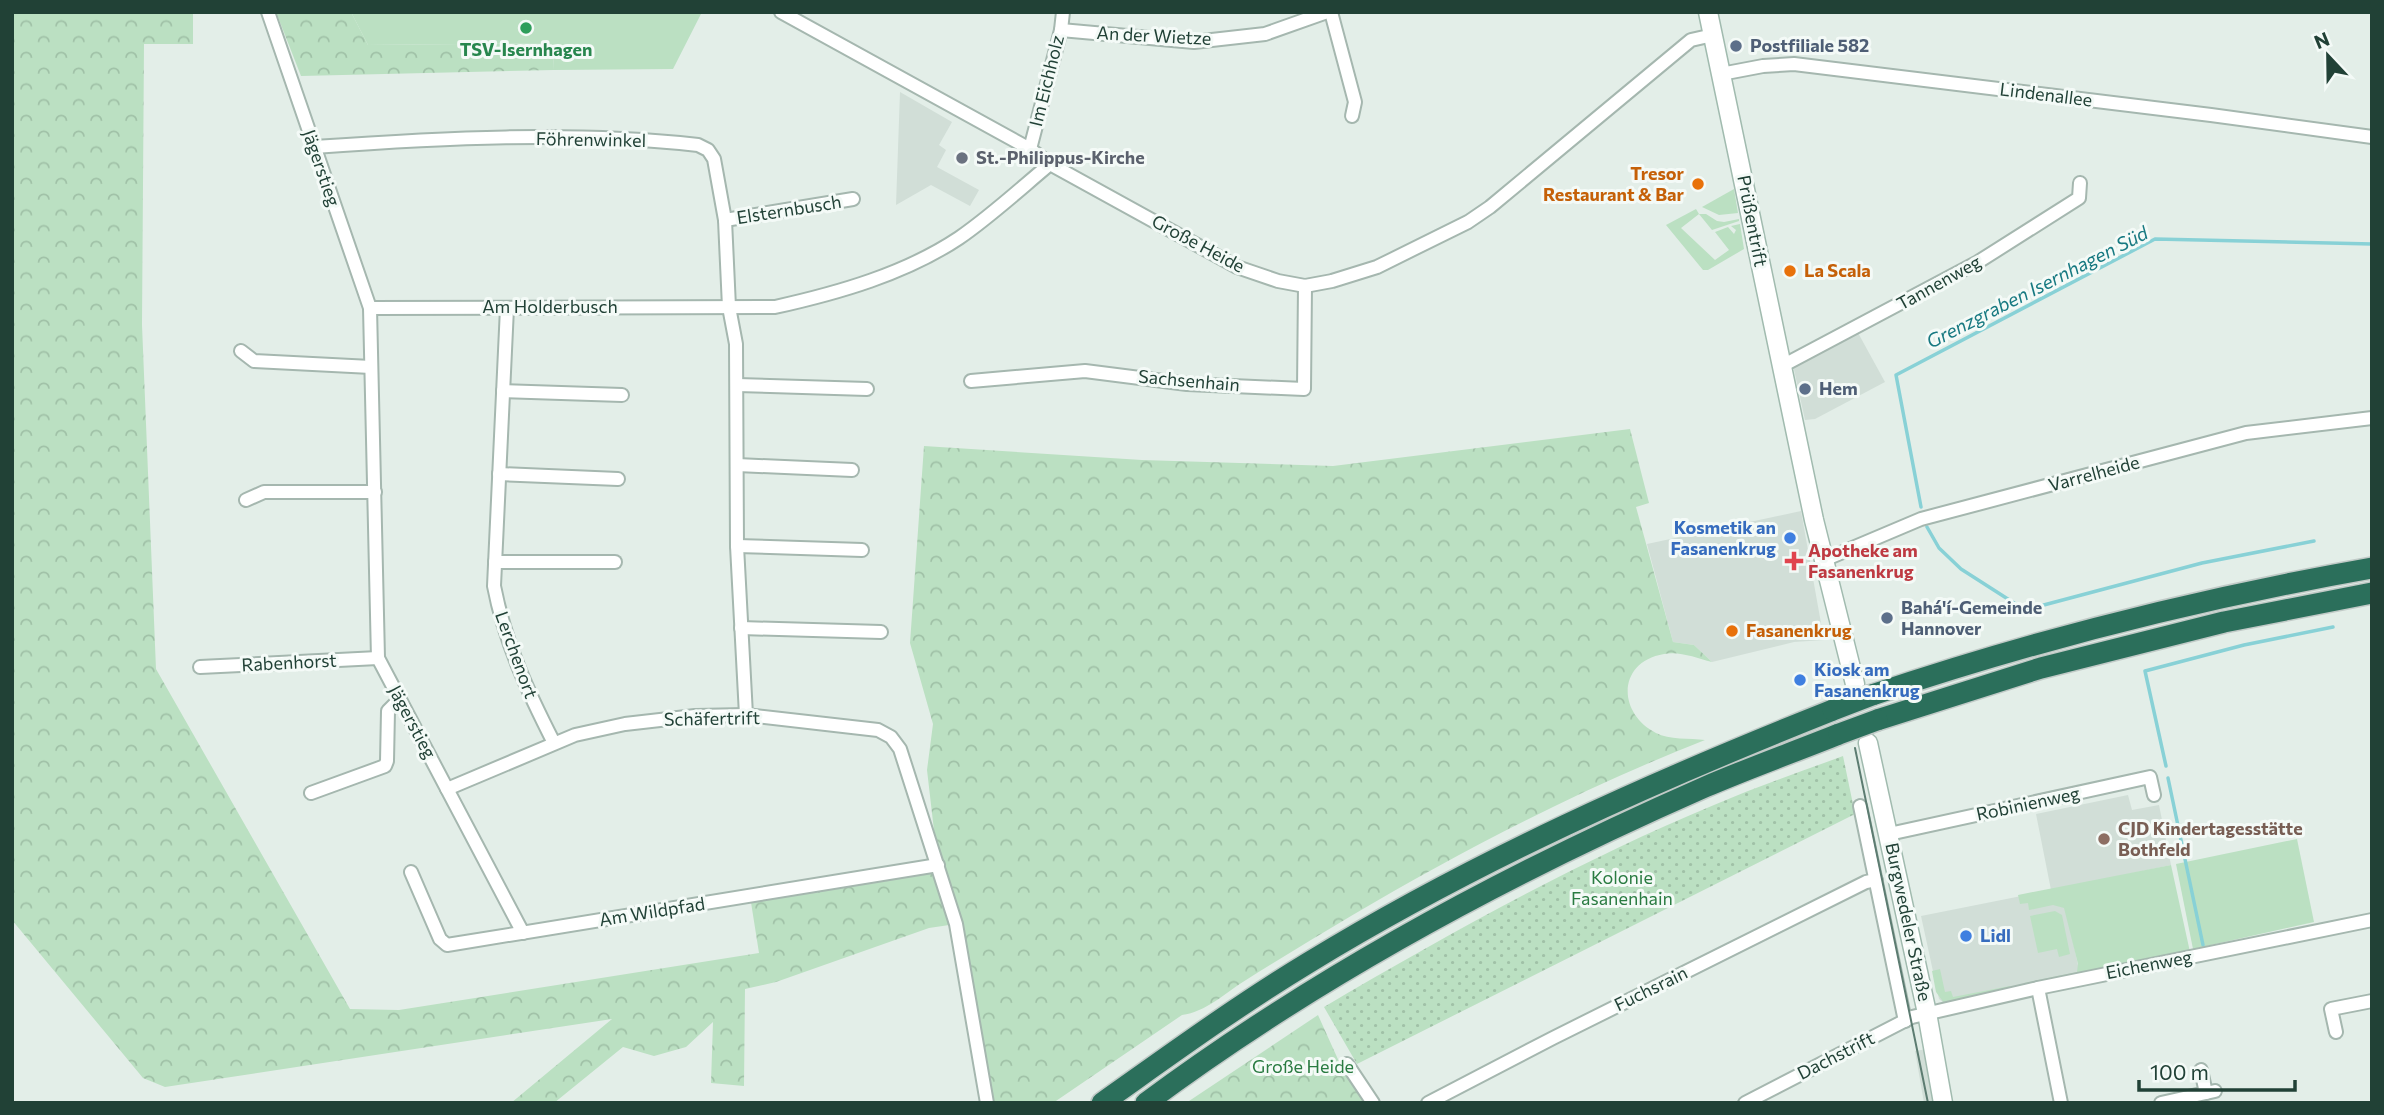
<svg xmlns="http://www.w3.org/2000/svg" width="2384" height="1115" font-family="Commissioner,sans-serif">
	<defs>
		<pattern id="forest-crowns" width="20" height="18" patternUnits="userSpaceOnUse" patternTransform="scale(1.75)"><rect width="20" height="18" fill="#bbe0c2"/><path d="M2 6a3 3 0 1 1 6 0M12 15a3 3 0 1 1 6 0" fill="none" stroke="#a0c1a7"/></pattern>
		<pattern id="garden-dots" width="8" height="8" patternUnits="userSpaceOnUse" patternTransform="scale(1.75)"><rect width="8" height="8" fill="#bbe0c2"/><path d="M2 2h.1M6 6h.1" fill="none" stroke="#a0c1a7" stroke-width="1.8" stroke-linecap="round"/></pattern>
	</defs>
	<rect width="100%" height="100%" fill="#e3eee8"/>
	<g fill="#d1ded7">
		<path d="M900,92L952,122L939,145L946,150L937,167L979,190L970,206L931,185L896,205Z"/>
		<path d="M1857,331L1885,382L1815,419L1805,420L1793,365Z"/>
		<path d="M1801,511L1824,640L1794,642L1712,662L1694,645L1673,642L1647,544Z"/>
		<path d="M2128,795L2132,810L2159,805L2171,865L2062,888L2080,975L1944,1003L1939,999L1921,916L2051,890L2036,814Z"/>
		<path d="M1927,1049L1936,1103H1924L1915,1051Z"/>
	</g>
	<g fill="#bbe0c2">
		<path d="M351,12H702L673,69L554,70L553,43L368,45Z"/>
		<path d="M1734,189L1738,213L1719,215L1702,207Z"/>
		<path d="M1696,209L1699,214H1706L1717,221L1724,222L1739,219V221L1712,230L1699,214L1681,228L1715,260L1729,250L1715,232L1728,227L1734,234L1736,230L1731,226L1740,224L1744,249L1708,270H1703L1666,225Z"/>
		<path d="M2297,839L2314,922L2193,949L2176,864Z"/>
		<path d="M2171,865L2190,952L2025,985L2024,983L2077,972L2078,964L2064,908L2053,905L2029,910L2028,903L2020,904L2018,895Z"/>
		<path d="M2055,911L2062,915L2070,954L2059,957L2057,949L2038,953L2030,916Z"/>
		<path d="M1940,969L1945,992L1951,991L1953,997L2010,986L2008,990L1944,1003L1936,992L1932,971Z"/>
	</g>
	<g fill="url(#forest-crowns)">
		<path d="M12,12H193V44H144L142,325L156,669L350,1009L399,1010L759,953L750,896L938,865L927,770L933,724L910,643L924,446L1142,460L1333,466L1630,429L1649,503L1636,507L1673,642L1694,645L1712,662C1696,658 1680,651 1664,654C1617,662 1617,713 1656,733C1669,740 1690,738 1705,740C1583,788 1464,849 1351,916C1316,937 1281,958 1246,980C1225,993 1206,1012 1182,1015L1053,1103H987L956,924L929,928L776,982L745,989L744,1086L711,1083L713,1022L686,1047L654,1056L623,1047L554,1103H511L612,1019L165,1087L143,1078L12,920Z"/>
		<path d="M276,12H351L368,45L553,43L554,70L301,76Z"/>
		<path d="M1318,1015L1341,1066L1369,1103H1186Z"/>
	</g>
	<path fill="url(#garden-dots)" d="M1843,756L1855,814L1357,1064L1324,1007C1450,933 1579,861 1714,805C1756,787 1800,772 1843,756Z"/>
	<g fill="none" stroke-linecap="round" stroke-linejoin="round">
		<g stroke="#88d1d6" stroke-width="3.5">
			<path d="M1921,507L1896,375L2155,239L2372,244"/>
			<path d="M1927,527L1939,548L1961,569L2025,610L2202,563L2314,541"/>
			<path d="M2166,766L2145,671L2244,645L2333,627"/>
			<path d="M2168,778L2203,945"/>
		</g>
		<g stroke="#a5b7af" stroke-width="16">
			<g id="minor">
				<path d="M268,12L370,308L378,658L523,933"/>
				<path d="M781,12L1030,149L1050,164L1237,267L1278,281L1305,286L1332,281L1377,267L1468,222L1490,207L1691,40L1713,35"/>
				<path d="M1331,12L1355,102L1352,116"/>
				<path d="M1061,30L1194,42L1265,34L1327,12"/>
				<path d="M1721,74L1763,66L1794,64L2211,115L2372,137"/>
				<path d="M314,147C441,138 571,131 698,145L708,150L714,159L716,170L725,220L729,307L736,344L737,546L746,715"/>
				<path d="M1030,149L1061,30L1063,12"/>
				<path d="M725,220L853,199"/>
				<path d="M370,308L775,307C838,293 905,274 959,238C991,216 1020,189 1050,164"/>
				<path d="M507,308L494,586C505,643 528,692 554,743"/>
				<path d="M241,351L254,361L371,367"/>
				<path d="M1782,366L1978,262L2079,198L2080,183"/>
				<path d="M971,381L1085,371L1187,384L1304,389L1305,286"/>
				<path d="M737,385L867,389"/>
				<path d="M503,391L622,395"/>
				<path d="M737,465L852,470"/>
				<path d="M499,474L618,479"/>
				<path d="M246,500L264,492H375"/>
				<path d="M737,546L862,550"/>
				<path d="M1824,560L1921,519L2246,433L2372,418"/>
				<path d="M495,562H615"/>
				<path d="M741,628L881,632"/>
				<path d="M200,667L378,658"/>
				<path d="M447,789L575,735L625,724L695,716L746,715L878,730L891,737L900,749L956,924L987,1103"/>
				<path d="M311,793L385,766L387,761L388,711L399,700"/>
				<path d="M1860,806L1905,1021"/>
				<path d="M1889,834L2150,777L2154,795"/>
				<path d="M411,872L440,939L447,945L938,865"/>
				<path d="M2038,988L2061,1103"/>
				<path d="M2336,1032L2331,1009L2372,1001"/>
				<path d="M1347,1064L1373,1103"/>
				<path d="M2201,1070L2206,1093"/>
				<path d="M1428,1103L1553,1038L1866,882L1876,880"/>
				<path d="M1745,1103L1912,1017L2038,988L2372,920"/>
				<path d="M2161,1103L2215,1091"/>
			</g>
		</g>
		<g stroke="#a1bbaf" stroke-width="21">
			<g id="secondary">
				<path d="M1708,12L1814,520L1855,684"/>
				<path d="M1868,743L1927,1013L1943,1103"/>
			</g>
		</g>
		<g stroke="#c1cac7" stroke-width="24">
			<g id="motorway">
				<path d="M1872,695C2035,640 2202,598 2372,568"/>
				<path d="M1877,720L2041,668L2224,622L2372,593"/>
				<path d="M1102,1103C1170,1055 1237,1006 1308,963C1475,861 1652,782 1833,710"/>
				<path d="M1146,1103C1318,975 1509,873 1705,787C1749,768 1794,752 1839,734"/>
			</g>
		</g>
		<use href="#minor" stroke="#fff" stroke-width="12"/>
		<use href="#secondary" stroke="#fff" stroke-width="18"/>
		<use href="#motorway" stroke="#2b6f5b" stroke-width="21"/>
		<path stroke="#5c7c71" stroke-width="2" d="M1855,748L1928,1103"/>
		<g stroke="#c1cac7" stroke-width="24" stroke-linecap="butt">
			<g id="motorway-bridge">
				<path d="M1833,710L1872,695"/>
				<path d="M1839,734L1877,720"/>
			</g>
		</g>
		<use href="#motorway-bridge" stroke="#2b6f5b" stroke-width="21"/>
	</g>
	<circle fill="#2e9e5b" stroke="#f4faf7" stroke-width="2.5" cx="526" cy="28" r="7"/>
	<g fill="#5c6f8a" stroke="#f4faf7" stroke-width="2.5">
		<circle cx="1736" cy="46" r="7"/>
		<circle cx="1805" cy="389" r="7"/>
		<circle cx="1887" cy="618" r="7"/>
	</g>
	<circle fill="#6b7280" stroke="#f4faf7" stroke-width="2.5" cx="962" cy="158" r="7"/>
	<g fill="#e8710a" stroke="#f4faf7" stroke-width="2.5">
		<circle cx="1698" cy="184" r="7"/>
		<circle cx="1790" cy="271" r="7"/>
		<circle cx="1732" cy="631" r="7"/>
	</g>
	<g fill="#3f7fe0" stroke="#f4faf7" stroke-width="2.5">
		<circle cx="1790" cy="538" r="7"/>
		<circle cx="1800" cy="680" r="7"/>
		<circle cx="1966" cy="936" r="7"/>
	</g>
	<path fill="#e0444e" stroke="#f4faf7" stroke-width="2.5" d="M1790.5 550.5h7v7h7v7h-7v7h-7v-7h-7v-7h7z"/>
	<circle fill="#8d6e63" stroke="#f4faf7" stroke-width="2.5" cx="2104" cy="839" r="7"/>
	<g text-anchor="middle" stroke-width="6" stroke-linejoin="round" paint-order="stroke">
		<g font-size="18" fill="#214136" stroke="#f4faf7">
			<text transform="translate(1154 36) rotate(3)" y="6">An der Wietze</text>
			<text transform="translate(1047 81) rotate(-76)" y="6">Im Eichholz</text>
			<text transform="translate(2046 95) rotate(7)" y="6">Lindenallee</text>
			<text transform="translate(591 140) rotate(1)" y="6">Föhrenwinkel</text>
			<text transform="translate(321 168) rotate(71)" y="6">Jägerstieg</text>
			<text transform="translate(789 210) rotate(-9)" y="6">Elsternbusch</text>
			<text transform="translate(1752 221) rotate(79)" y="6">Prüßentrift</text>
			<text transform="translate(1198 244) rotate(28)" y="6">Große Heide</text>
			<text transform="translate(1939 283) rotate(-29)" y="6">Tannenweg</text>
			<text x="550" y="313">Am Holderbusch</text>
			<text transform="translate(1189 381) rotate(5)" y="6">Sachsenhain</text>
			<text transform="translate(2094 474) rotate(-15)" y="6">Varrelheide</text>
			<text transform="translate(516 655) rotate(70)" y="6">Lerchenort</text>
			<text transform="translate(289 663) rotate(-3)" y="6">Rabenhorst</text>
			<text transform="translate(712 719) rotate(-1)" y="6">Schäfertrift</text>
			<text transform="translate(412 722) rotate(62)" y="6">Jägerstieg</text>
			<text transform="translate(2028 804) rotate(-12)" y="6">Robinienweg</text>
			<text transform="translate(652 912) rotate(-9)" y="6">Am Wildpfad</text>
			<text transform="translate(1908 922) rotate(78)" y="6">Burgwedeler Straße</text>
			<text transform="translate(2149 965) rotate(-11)" y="6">Eichenweg</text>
			<text transform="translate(1651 989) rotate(-26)" y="6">Fuchsrain</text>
			<text transform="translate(1836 1056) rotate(-27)" y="6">Dachstrift</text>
		</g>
		<g font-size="18" font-weight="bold" fill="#4e5e75" stroke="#f4faf7" text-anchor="start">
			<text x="1750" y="52">Postfiliale 582</text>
			<text x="1819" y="395">Hem</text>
			<text x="1901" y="614">Bahá'í-Gemeinde<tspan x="1901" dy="21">Hannover</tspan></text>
		</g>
		<g font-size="18" font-weight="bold" fill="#27864d" stroke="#f4faf7">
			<text x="526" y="56">TSV-Isernhagen</text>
		</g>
		<g font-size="18" font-weight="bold" fill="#5b616d" stroke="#f4faf7" text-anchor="start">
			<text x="976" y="164">St.-Philippus-Kirche</text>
		</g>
		<g font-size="18" font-weight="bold" fill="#c56008" stroke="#f4faf7" text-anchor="start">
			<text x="1684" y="180" text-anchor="end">Tresor<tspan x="1684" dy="21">Restaurant &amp; Bar</tspan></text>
			<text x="1804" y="277">La Scala</text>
			<text x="1746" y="637">Fasanenkrug</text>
		</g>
		<g font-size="18" font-weight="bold" fill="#366cbe" stroke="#f4faf7" text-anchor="start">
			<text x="1776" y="534" text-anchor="end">Kosmetik an<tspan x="1776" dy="21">Fasanenkrug</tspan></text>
			<text x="1814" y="676">Kiosk am<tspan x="1814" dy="21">Fasanenkrug</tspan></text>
			<text x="1980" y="942">Lidl</text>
		</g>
		<g font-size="18" font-weight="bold" fill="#be3a42" stroke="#f4faf7" text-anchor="start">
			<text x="1808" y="557">Apotheke am<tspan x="1808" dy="21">Fasanenkrug</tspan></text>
		</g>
		<g font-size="18" font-weight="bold" fill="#785e54" stroke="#f4faf7" text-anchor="start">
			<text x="2118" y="835">CJD Kindertagesstätte<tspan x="2118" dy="21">Bothfeld</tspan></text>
		</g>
		<g font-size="18" fill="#297b41" stroke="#f4faf7">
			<text x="1622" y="884">Kolonie<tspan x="1622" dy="21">Fasanenhain</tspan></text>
			<text x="1303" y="1073">Große Heide</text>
		</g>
		<g font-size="19" font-style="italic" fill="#177981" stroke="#f4faf7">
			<text transform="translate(2037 287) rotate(-27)" y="7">Grenzgraben Isernhagen Süd</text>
		</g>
	</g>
	<rect width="2384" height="1115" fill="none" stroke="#214136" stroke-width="28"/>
	<g transform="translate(2328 56) rotate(338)" stroke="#f4faf7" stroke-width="5" paint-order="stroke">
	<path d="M0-5L12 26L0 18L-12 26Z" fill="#214136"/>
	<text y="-10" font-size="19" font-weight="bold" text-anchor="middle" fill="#214136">N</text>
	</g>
	<path d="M2139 1080v10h156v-10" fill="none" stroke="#214136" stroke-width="3.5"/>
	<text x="2150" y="1080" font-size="21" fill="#214136" stroke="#f4faf7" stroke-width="5" paint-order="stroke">100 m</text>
</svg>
